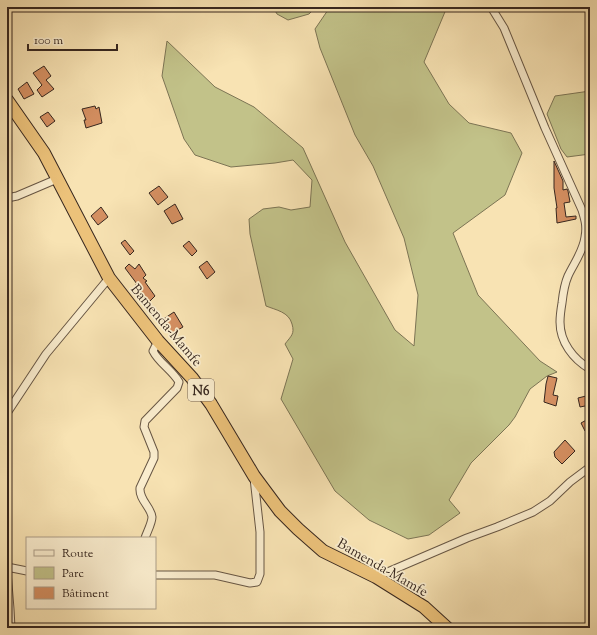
<svg xmlns="http://www.w3.org/2000/svg" width="597" height="635" font-family="'Sorts Mill Goudy',serif">
	<rect width="100%" height="100%" fill="#f8e3b3"/>
	<filter id="stains"><feTurbulence type="fractalNoise" baseFrequency=".005" numOctaves="4"/><feColorMatrix values="0 0 0 0 .2 0 0 0 0 .09 0 0 0 0 .02 0 0 0 .5 -.17"/></filter>
	<radialGradient id="worn" r=".72"><stop offset=".6" stop-color="#630" stop-opacity="0"/><stop offset="1" stop-color="#630" stop-opacity=".3"/></radialGradient>
	<g fill="#c2c289" stroke="#7c7454">
		<path d="M273,7H316L309,14L288,20L277,14Z"/>
		<path d="M330,7H447L424,62L449,104L469,123L511,133L522,153L505,195L453,233L478,295L540,361L557,372L547,376L530,389L515,417L509,425L471,463L449,500L460,513L429,535L408,539L369,520L335,491L281,399L293,359L285,344C291,336 295,334 292,324C289,312 276,310 266,306L250,234L249,219L263,209L279,207L291,210L310,207L312,180L293,160L275,163L231,167L195,155L184,139L162,76L167,41L215,87L254,107L303,148L345,242L395,330L414,346L418,295L404,238L373,166L355,135L320,48L315,29Z"/>
		<path d="M590,91V154L567,157L561,149L547,114L555,96Z"/>
	</g>
	<g fill="#d48f61" stroke="#37271f">
		<path d="M44,66L51,76L46,80L54,89L42,97L37,90L42,85L33,73Z"/>
		<path d="M27,82L34,94L24,99L18,89Z"/>
		<path d="M95,106L96,109L99,107L102,123L86,128L84,120H86L82,109Z"/>
		<path d="M48,112L55,121L47,127L40,117Z"/>
		<path d="M554,161L563,181V190L567,189L568,191L570,202L564,203L566,217L576,216V219L557,223L556,208H557L554,188Z"/>
		<path d="M159,186L168,197L158,205L149,193Z"/>
		<path d="M175,204L183,219L172,224L164,211Z"/>
		<path d="M101,207L108,217L98,225L91,216Z"/>
		<path d="M125,240L134,251L130,255L121,243Z"/>
		<path d="M189,241L197,251L192,256L183,246Z"/>
		<path d="M207,261L215,272L207,279L199,267Z"/>
		<path d="M129,264L135,269L139,264L146,275L143,278L147,281L145,282L155,296L149,302L135,285L137,284L125,268Z"/>
		<path d="M174,312L183,327L171,334L162,320Z"/>
		<path d="M548,376L557,378L553,395L558,396L556,406L544,402L546,384Z"/>
		<path d="M590,395V405L580,407L578,398Z"/>
		<path d="M590,418V426L585,431L581,423Z"/>
		<path d="M565,440L575,451L562,464L555,457L554,452Z"/>
	</g>
	<g fill="none" stroke-linecap="round" stroke-linejoin="round">
		<g stroke="#675644" stroke-width="9">
			<g id="street">
				<path d="M491,7L504,28L545,128L582,210C585,220 587,226 585,237C583,252 574,263 568,276C564,285 563,294 562,303C561,309 560,316 560,322C560,342 573,359 590,369"/>
				<path d="M7,198L17,196L57,179"/>
				<path d="M7,413L46,354L109,278"/>
				<path d="M145,538C147,532 152,523 152,517C151,507 139,500 140,488L154,458V452L144,427L145,421L177,388L179,382C172,370 159,363 153,351L158,341"/>
				<path d="M7,567L27,571"/>
				<path d="M7,571L10,609L11,628"/>
				<path d="M155,575H215L250,583L257,582L260,574V532L254,478"/>
				<path d="M376,577L467,538L497,527L533,512L550,501L570,482L590,467"/>
			</g>
		</g>
		<g stroke="#37271f" stroke-width="14">
			<path id="highway" d="M7,100L44,153L109,278L158,341L192,378L211,404L254,476L280,511L298,529L323,551L376,577L424,607L447,628"/>
		</g>
		<use href="#street" stroke="#faedce" stroke-width="7"/>
		<use href="#highway" stroke="#ecc27a" stroke-width="12"/>
	</g>
	<g text-anchor="middle" stroke-width="3.5" stroke-linejoin="round" paint-order="stroke">
		<rect fill="#faedce" stroke="#726254" stroke-width="1" x="188" y="379" width="26" height="22" rx="3"/>
		<g font-size="13" font-weight="bold" fill="#37271f">
			<text x="201" y="395">N6</text>
		</g>
		<g font-size="14" fill="#37271f" stroke="#faedce">
			<text transform="translate(167 325) rotate(50)" y="5">Bamenda-Mamfe</text>
			<text transform="translate(383 567) rotate(30)" y="5">Bamenda-Mamfe</text>
		</g>
	</g>
	<rect width="597" height="635" fill="none" stroke="#f8e3b3" stroke-width="24"/>
	<rect x="8" y="8" width="581" height="619" fill="none" stroke="#37271f" stroke-width="2"/>
	<rect x="12" y="12" width="573" height="611" fill="none" stroke="#37271f"/>
	<rect x="26" y="537" width="130" height="72" fill="#faedce" stroke="#ac9e88"/>
	<rect x="34" y="550" width="20" height="6" fill="#faedce" stroke="#ac9e88"/>
	<text x="62" y="557" font-size="12" fill="#37271f">Route</text>
	<rect x="34" y="567" width="20" height="12" fill="#c2c289" stroke="#ac9e88"/>
	<text x="62" y="577" font-size="12" fill="#37271f">Parc</text>
	<rect x="34" y="587" width="20" height="12" fill="#d48f61" stroke="#ac9e88"/>
	<text x="62" y="597" font-size="12" fill="#37271f">Bâtiment</text>
	<path d="M28 44v6h89v-6" fill="none" stroke="#37271f" stroke-width="2"/>
	<text x="34" y="44" font-size="12" fill="#37271f" stroke="#faedce" stroke-width="3" paint-order="stroke">100 m</text>
	<rect width="100%" height="100%" filter="url(#stains)"/>
	<rect width="100%" height="100%" fill="url(#worn)"/>
</svg>
